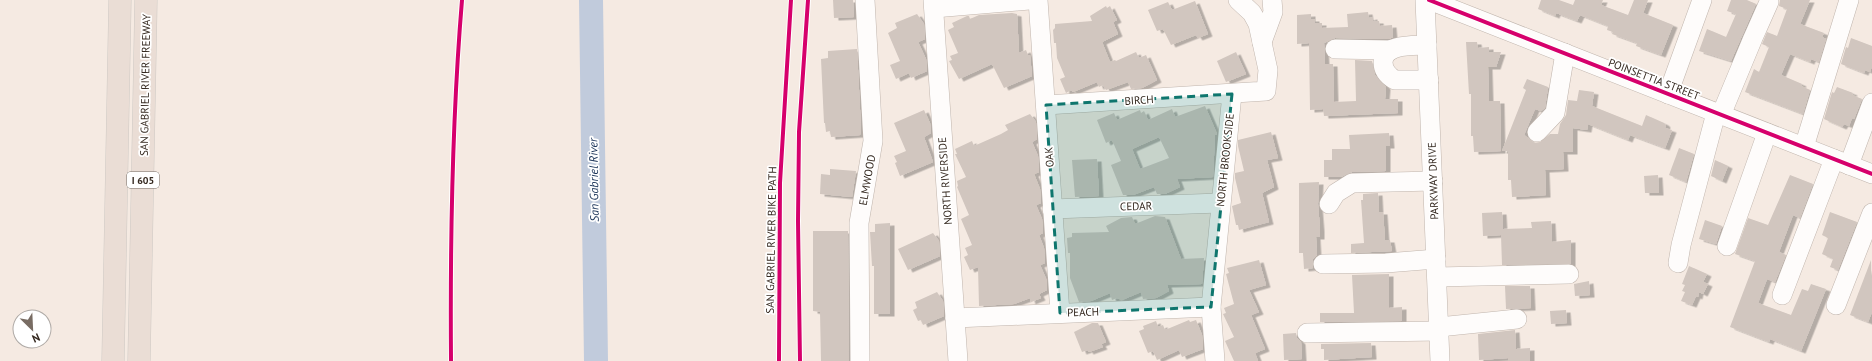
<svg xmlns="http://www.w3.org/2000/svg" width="1872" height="361" font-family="'PT Sans',sans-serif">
	<defs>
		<filter id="shadow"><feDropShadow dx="4.5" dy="2.5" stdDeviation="0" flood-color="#0004"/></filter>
	</defs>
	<rect width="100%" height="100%" fill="#f5eae2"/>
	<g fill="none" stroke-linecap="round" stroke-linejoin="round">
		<path stroke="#c1cbdc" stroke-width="24" d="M591,0L596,361"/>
	</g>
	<g fill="#d1c6bf" fill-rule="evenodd" filter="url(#shadow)">
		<path d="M833,0H853L854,17L834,18Z"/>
		<path d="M1541,0H1559L1573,5L1575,0H1603L1601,5L1628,15L1634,0H1648L1643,13L1673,25L1661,55L1636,46L1637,43L1612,34L1613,32L1607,30L1608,26L1580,15L1577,21L1556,13L1555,16L1538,9Z"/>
		<path d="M1731,0H1747L1756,4L1731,61L1699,51L1707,29L1726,37L1736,14L1727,11Z"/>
		<path d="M1780,0H1810L1800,24L1824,33L1822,37L1826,39L1819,62L1811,59L1810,62L1790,54L1781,75L1802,84L1801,86L1810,90L1803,114L1745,92L1754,69L1759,72L1769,47L1762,44L1767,32L1777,36L1787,9L1779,6Z"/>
		<path d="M1195,1L1208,34L1198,38L1196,35L1171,45L1163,29L1157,31L1148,10L1168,2L1172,10Z"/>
		<path d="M1106,6L1107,8L1110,6L1117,20L1113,22L1118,34L1102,42L1110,62L1115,60L1116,61L1136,52L1139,58L1146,55L1157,80L1142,88L1131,89L1128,82L1106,90L1103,85L1099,87L1097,82L1073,92L1071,90L1066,93L1060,79L1065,77L1057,58L1056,43H1054L1053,30L1055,28V24L1092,21L1090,16Z"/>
		<path d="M1368,12L1369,18L1373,17V21H1379L1380,26L1392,25L1393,37L1389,39L1335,38L1324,43L1325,64H1333L1334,102L1356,101L1355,60L1372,61L1375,75L1386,87L1385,99H1398V113L1324,116L1323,109L1310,110L1309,43L1297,44V15L1311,14V19H1315V23H1322V28L1348,27L1347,14Z"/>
		<path d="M1012,13L1017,14L1019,53L1026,50L1028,55H1030L1032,76L1004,88L992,64L959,79L949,61L952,60L950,56L958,53L948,30L954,27L952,23L967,16H969L970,19L979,15Z"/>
		<path d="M917,14L924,24L925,39L918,42L926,59L927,71L911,78L909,73L896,79L890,65L900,61L888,33L897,28L895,23Z"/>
		<path d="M1851,38L1872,46V66L1870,72L1865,70L1864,73L1841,64L1846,47L1848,48Z"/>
		<path d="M1466,42H1477L1478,48L1489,47V52H1501L1496,67H1488L1489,101H1500L1501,151L1474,152L1473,136H1471V94H1469Z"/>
		<path d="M857,49L861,129L860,135L831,137L830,131L826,132L825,123H824L821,59L828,58V51Z"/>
		<path d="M1236,52L1246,74L1226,82L1217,61Z"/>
		<path d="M1527,79L1548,87L1545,108L1541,111L1535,109L1524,135L1534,143L1540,142L1550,134H1558L1560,124L1566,115L1568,100L1577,101L1579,90L1594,92L1592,106L1642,126L1646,115L1664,123L1666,125L1665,128L1672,130L1665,148L1630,135L1628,140L1588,124L1587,130L1573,128V152H1563L1564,169L1545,170L1546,195L1512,197L1511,180H1508V151H1502L1526,90L1523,88Z"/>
		<path d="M1837,87L1853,93L1852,95L1862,99L1854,119L1852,118L1849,126L1844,124L1842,127L1824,119L1832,92L1834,93Z"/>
		<path d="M1205,106L1217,134L1215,135L1213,177L1177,179L1180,187L1165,194H1157L1154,187L1133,195H1123L1111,165L1121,161L1112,140L1106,143L1097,120L1114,113L1117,120L1140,110L1141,113L1144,111L1148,120L1172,109L1175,117ZM1159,137L1169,158L1140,169L1132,149Z"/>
		<path d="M924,110L930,123L931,133L924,137L933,162L900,176L895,163L897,162L894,156L906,151L894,123Z"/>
		<path d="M1030,114L1036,122L1037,139L1032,142L1038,156L1039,172L1034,174L1040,189L1041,203L1036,205L1042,219L1043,233L1039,235L1044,248L1045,263L1040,265L1047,281V290L1039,294L1041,298L1031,302L1030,298L1014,304L979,306L978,267L970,270L964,257L968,255L965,248L972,245L961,219L969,215L957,187L958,186L957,181L966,177L955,154H957L955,149L972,141L974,146L1001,134L1008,130L1005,125Z"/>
		<path d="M1271,132L1278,158L1267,160L1274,187L1262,193L1269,222L1239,230L1238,225H1236L1232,206L1241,203L1235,178V173L1244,171L1238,146V140Z"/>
		<path d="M1389,133L1390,146H1386V171L1352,172L1341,177H1324V160H1332V149H1350L1349,135Z"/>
		<path d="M1679,148L1694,154L1686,182L1669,175Z"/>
		<path d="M1097,159L1099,196L1075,197L1072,160Z"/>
		<path d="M1715,160L1728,166L1722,181L1711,176Z"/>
		<path d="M830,169L856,171L852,197L820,194L821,174L830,175Z"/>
		<path d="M1658,175L1659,193H1645L1644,176Z"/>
		<path d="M1790,175L1813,184L1800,218L1793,215L1779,252L1786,255L1775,282L1767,279L1758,303L1791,315L1802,289L1808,291L1811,284L1826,289L1801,351L1770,339L1769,342L1730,327L1755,261L1735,254L1748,218L1768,225Z"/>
		<path d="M1319,182L1318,204L1320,229V237H1316L1317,255L1313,259V268L1304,269L1303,253H1299V183Z"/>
		<path d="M1378,193L1379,212H1383L1385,240H1390L1392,251L1351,253V244L1364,243L1361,200H1363V194Z"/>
		<path d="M1502,212L1503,229L1532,228L1531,222L1551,221L1552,242L1571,240V264L1502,265L1501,235L1483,236L1482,213Z"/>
		<path d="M1830,212L1857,222L1838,270L1830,267L1833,259L1822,254L1828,238L1822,235Z"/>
		<path d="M1155,216L1165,217L1181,259L1204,258L1202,284L1167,285L1169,291L1156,298L1143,299L1141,292L1122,300L1117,298L1112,300L1110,293L1091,301L1079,302L1070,278V253H1068L1067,238L1072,237V233L1109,232L1106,226L1121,218L1132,217L1135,224Z"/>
		<path d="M1705,220L1722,226L1716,244L1699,239Z"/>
		<path d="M890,223V314H874V266H872L870,232H875V224Z"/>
		<path d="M813,231H848L849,361H821L820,312L813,311Z"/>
		<path d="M933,233L939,241L940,256L908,270L898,249Z"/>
		<path d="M1259,260L1266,285L1249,290L1259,312L1251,315L1265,349L1255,353L1258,361H1234L1225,341L1234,337L1223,314L1226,313L1224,308L1234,304L1226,274L1229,273L1227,268Z"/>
		<path d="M1871,260L1872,312L1868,322L1850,315Z"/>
		<path d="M1689,266L1707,274L1703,282L1708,284L1703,294L1699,292L1698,297L1696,296L1692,305L1681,301L1685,292L1682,291L1685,285L1682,284Z"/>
		<path d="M1389,274V308L1402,307V321L1320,322V313H1354L1352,275Z"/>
		<path d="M1589,281L1590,295L1575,296L1574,284Z"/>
		<path d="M1505,286H1530L1531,308L1506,309Z"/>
		<path d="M937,292L943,301L944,316L923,325L921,320L918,321L913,310L917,308L915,302Z"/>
		<path d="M1566,310L1567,323L1551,324L1550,311Z"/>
		<path d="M1189,320L1190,322L1196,320L1202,335L1203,349L1182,357L1179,350L1157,360L1153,351L1148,353L1139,331L1144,329L1143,326L1156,321L1158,327L1163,325L1165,330Z"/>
		<path d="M1092,323H1098L1106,342L1101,344L1103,347L1089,352L1088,350L1082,352L1074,332Z"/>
		<path d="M1515,330L1516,349L1530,348V361H1508V358L1479,360L1478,334Z"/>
		<path d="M1296,333L1297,338L1301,342L1302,359L1284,360L1283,334Z"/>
		<path d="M1371,343L1372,357L1324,360V349H1321V344Z"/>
	</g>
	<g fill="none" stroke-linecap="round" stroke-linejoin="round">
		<g stroke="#c0b5ad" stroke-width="20">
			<g id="minor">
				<path d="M933,0L958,361"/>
				<path d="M1038,0L1060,313"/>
				<path d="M1425,0L1440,361"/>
				<path d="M1429,0L1872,174"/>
				<path d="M934,8L1029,0"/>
				<path d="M1262,42L1273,12L1272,0"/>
				<path d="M1427,45C1414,46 1384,43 1383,62C1383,70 1388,76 1395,80H1429"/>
				<path d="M1335,49L1391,50"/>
				<path d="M1668,94L1702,0"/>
				<path d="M1046,105L1266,91L1268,70L1258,24L1252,13L1238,0"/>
				<path d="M1721,115L1753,38L1769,2"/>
				<path d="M1537,132L1555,113L1565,53"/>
				<path d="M1804,147L1849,0"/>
				<path d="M1849,165L1872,103"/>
				<path d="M1329,204L1336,193L1352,183L1433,181"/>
				<path d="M1052,209L1220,203"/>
				<path d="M1727,246L1767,133"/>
				<path d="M1678,263L1681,245L1716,113"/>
				<path d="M1323,264L1386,263L1436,259"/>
				<path d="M1437,277L1569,274"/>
				<path d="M1782,295L1834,159"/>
				<path d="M1836,305L1872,213"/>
				<path d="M955,318L1211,307"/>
				<path d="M1439,327L1517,319"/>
				<path d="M1307,333L1439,331"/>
				<path d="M860,361L859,223L873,141L865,0"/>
				<path d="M1215,361L1211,307L1232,94"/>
			</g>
		</g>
		<g stroke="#cec9c4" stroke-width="23">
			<g id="highway">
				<path d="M113,361L120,0"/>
				<path d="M139,361L146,0"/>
			</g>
		</g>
		<use href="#minor" stroke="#fefcfb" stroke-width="19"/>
		<use href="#highway" stroke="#eaddd5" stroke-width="22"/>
		<g stroke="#fff" stroke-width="6">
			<g id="cycleway">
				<path d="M1429,0L1872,174"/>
				<path d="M451,361C450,240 452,120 462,0"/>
				<path d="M779,361L780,183L791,0"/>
				<path d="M800,361L798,221L799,132L808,0"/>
			</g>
		</g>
		<use href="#cycleway" stroke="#d6006c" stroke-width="4"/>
	</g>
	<path fill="#0f766e" fill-opacity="0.2" stroke="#0f766e" stroke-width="3" stroke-dasharray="8 5" stroke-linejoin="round" d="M1232,94L1211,307L1060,313L1046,105Z"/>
	<g text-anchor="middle" stroke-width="3.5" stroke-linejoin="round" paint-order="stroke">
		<rect fill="#fff" stroke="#716862" stroke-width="1" x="127" y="172" width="32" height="16" rx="3"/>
		<g font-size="10" font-weight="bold" fill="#34281f">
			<text x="143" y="184">I 605</text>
		</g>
		<g font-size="11" fill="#34281f" stroke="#fff">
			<text transform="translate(1654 79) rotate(21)" y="4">POINSETTIA STREET</text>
			<text transform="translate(145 85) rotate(-89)" y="4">SAN GABRIEL RIVER FREEWAY</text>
			<text transform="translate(1139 100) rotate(-4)" y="4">BIRCH</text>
			<text transform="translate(1049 157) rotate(-94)" y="4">OAK</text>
			<text transform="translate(1225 160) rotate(-84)" y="4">NORTH BROOKSIDE</text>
			<text transform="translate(867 180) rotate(-80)" y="4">ELMWOOD</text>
			<text transform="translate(945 181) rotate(-94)" y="4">NORTH RIVERSIDE</text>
			<text transform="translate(1433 181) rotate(-92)" y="4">PARKWAY DRIVE</text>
			<text transform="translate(1136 206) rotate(-2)" y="4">CEDAR</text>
			<text transform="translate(771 240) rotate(-89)" y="4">SAN GABRIEL RIVER BIKE PATH</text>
			<text transform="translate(1083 312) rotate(-2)" y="4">PEACH</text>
		</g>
		<g font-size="12" font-style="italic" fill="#193257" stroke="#fff">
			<text transform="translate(594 180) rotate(-91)" y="4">San Gabriel River</text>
		</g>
	</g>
	<g transform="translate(32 329) rotate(156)"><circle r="19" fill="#ffffff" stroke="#aea9a5"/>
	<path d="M0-3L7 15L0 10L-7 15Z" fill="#786c63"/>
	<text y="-6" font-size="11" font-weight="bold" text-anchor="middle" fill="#34281f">N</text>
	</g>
</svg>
